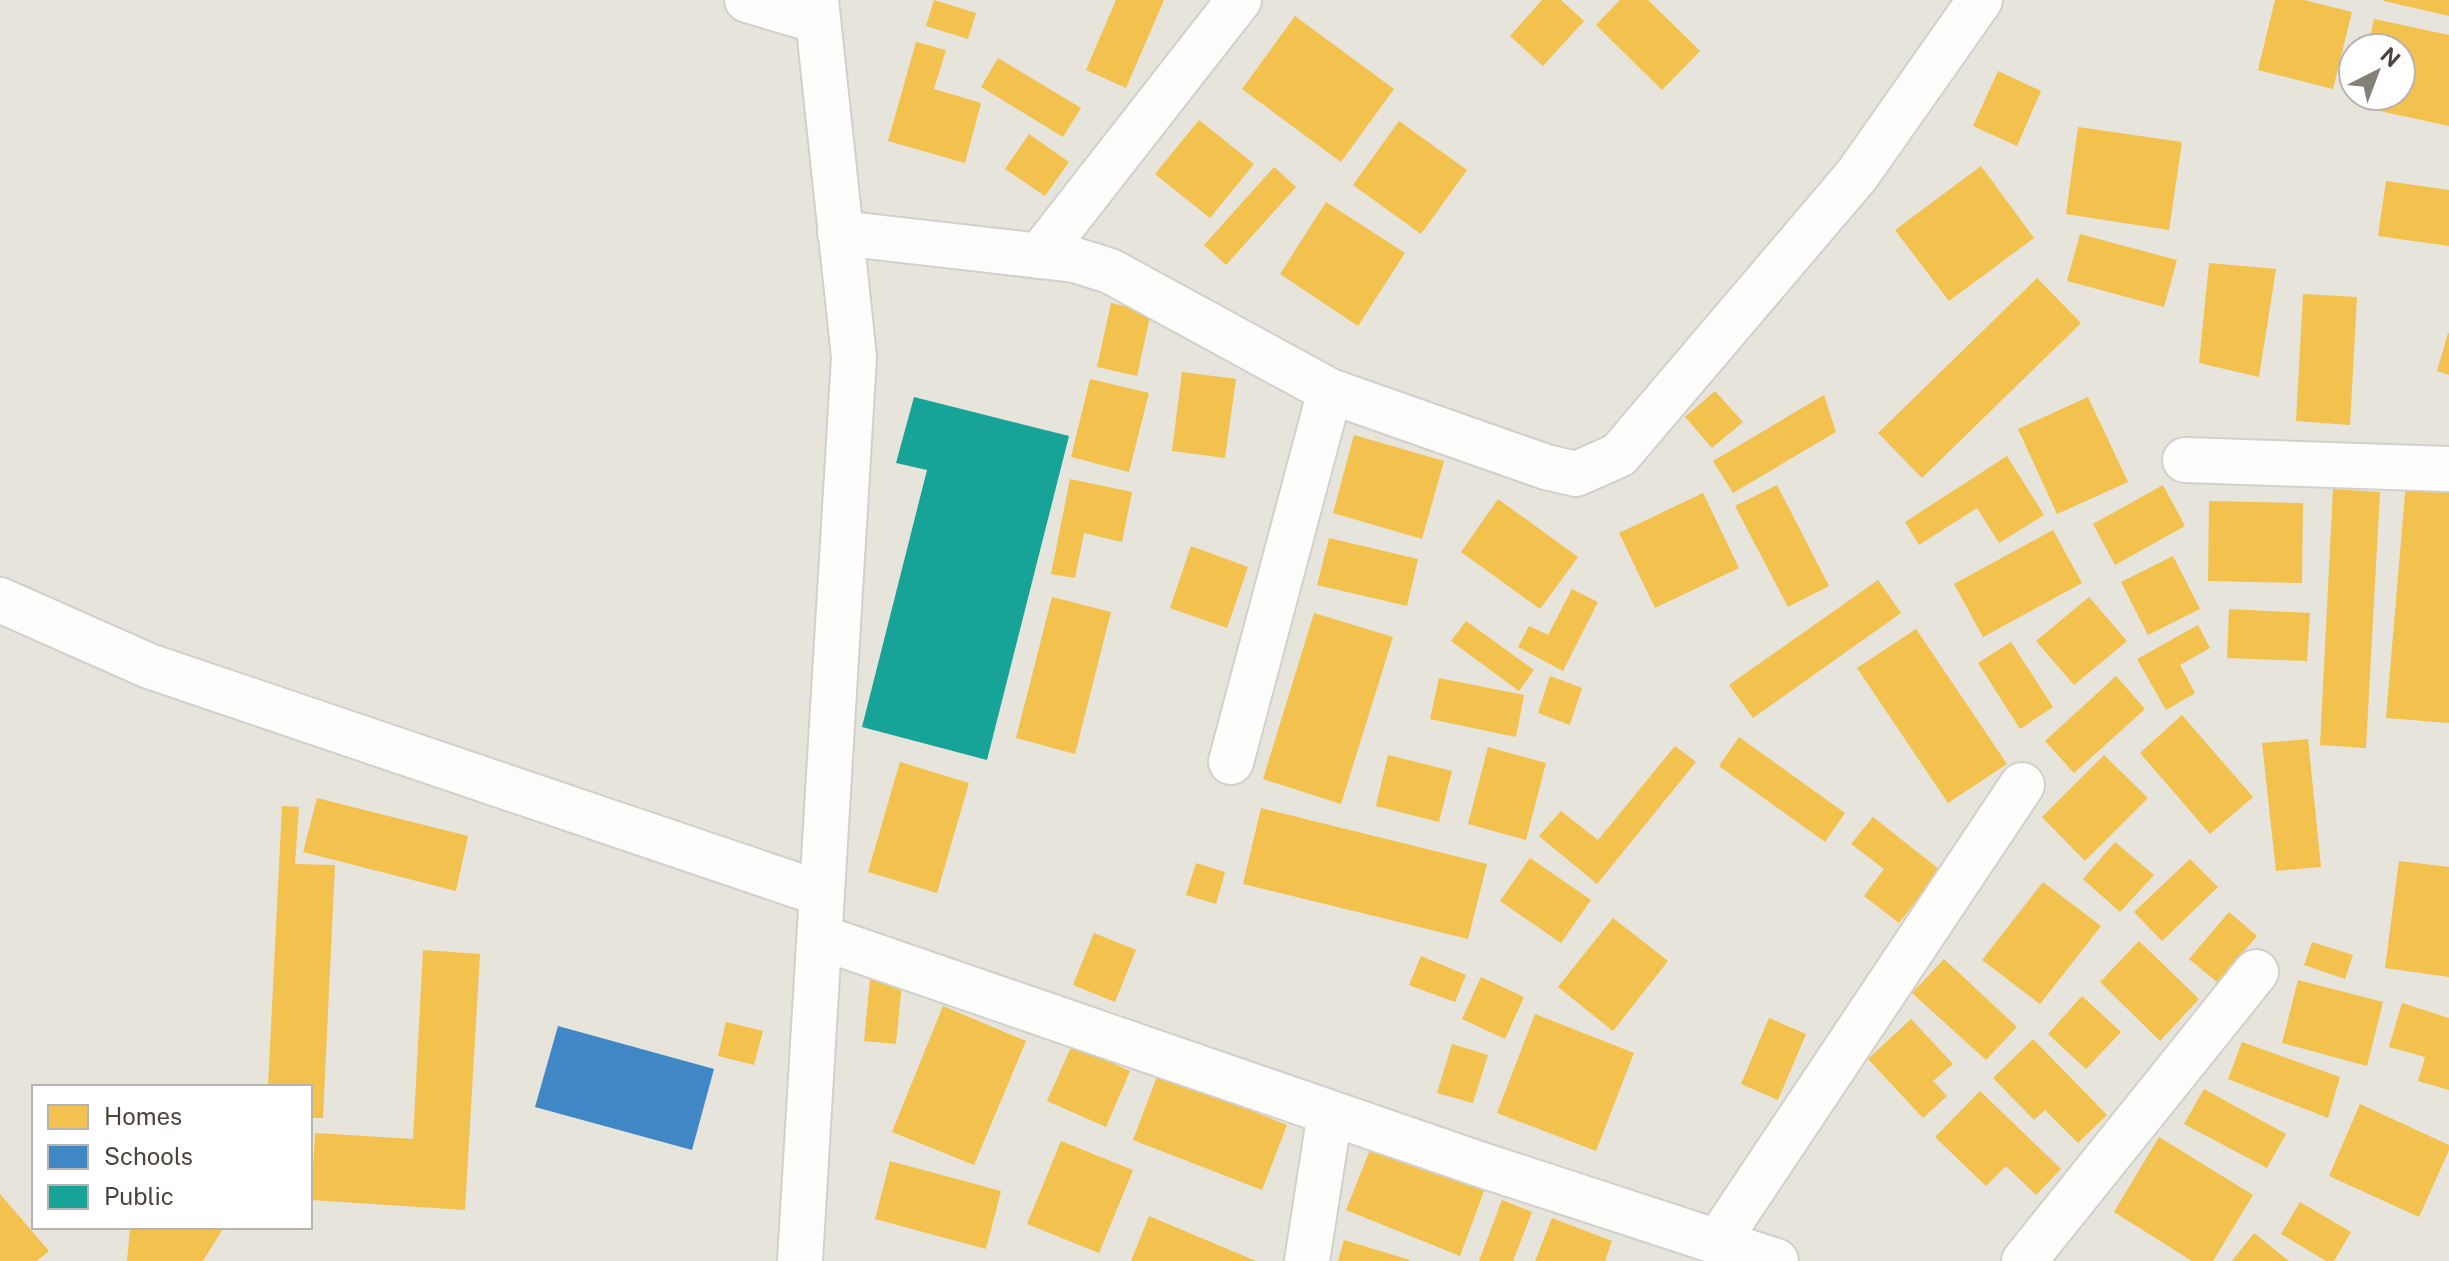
<svg xmlns="http://www.w3.org/2000/svg" width="2449" height="1261" font-family="'Public Sans',sans-serif">
	<rect width="100%" height="100%" fill="#f4f2ee"/>
	<path fill="#e7e4dc" fill-rule="evenodd" d="M0,0H2449V1261H0ZM2353,48H2401V96H2353ZM34,1087H310V1227H34Z"/>
	<g fill="#f2c14e">
		<path d="M934,0L976,13L968,39L926,26Z"/>
		<path d="M1116,0H1164L1126,88L1086,70Z"/>
		<path d="M1542,0H1561L1584,21L1543,66L1510,36Z"/>
		<path d="M1620,0H1648L1700,51L1662,90L1596,25Z"/>
		<path d="M2275,0H2304L2352,12L2333,89L2258,70Z"/>
		<path d="M2384,0H2449V16L2384,1Z"/>
		<path d="M1295,16L1394,89L1341,162L1242,89Z"/>
		<path d="M2374,19L2449,35V126L2357,106L2359,96H2401V48H2368Z"/>
		<path d="M916,42L946,50L934,89L981,103L965,163L888,141Z"/>
		<path d="M998,58L1081,108L1063,137L981,87Z"/>
		<path d="M1998,71L2041,91L2017,146L1973,126Z"/>
		<path d="M1199,120L1254,164L1210,218L1155,174Z"/>
		<path d="M1399,121L1467,170L1421,234L1353,185Z"/>
		<path d="M2078,127L2182,142L2169,230L2066,214Z"/>
		<path d="M1029,134L1069,162L1045,196L1005,169Z"/>
		<path d="M1981,166L2034,238L1949,301L1895,230Z"/>
		<path d="M1274,167L1296,187L1226,265L1204,245Z"/>
		<path d="M2386,181L2449,190V246L2378,236Z"/>
		<path d="M1326,202L1405,253L1358,326L1280,274Z"/>
		<path d="M2080,234L2177,260L2164,307L2067,281Z"/>
		<path d="M2209,263L2276,269L2259,377L2199,363Z"/>
		<path d="M2037,278L2081,323L1922,478L1878,433Z"/>
		<path d="M2303,294L2357,297L2350,425L2296,421Z"/>
		<path d="M1111,303L1151,312L1137,376L1097,367Z"/>
		<path d="M2448,333H2449V375L2437,371Z"/>
		<path d="M1182,372L1236,379L1225,458L1172,451Z"/>
		<path d="M1090,379L1149,393L1129,472L1071,457Z"/>
		<path d="M1715,391L1743,422L1712,448L1685,417Z"/>
		<path d="M1824,395L1836,432L1733,493L1713,461Z"/>
		<path d="M2088,397L2128,482L2057,514L2018,429Z"/>
		<path d="M1354,435L1444,461L1422,539L1333,513Z"/>
		<path d="M2007,456L2044,515L1999,543L1977,508L1919,545L1905,522Z"/>
		<path d="M1070,479L1132,492L1122,542L1084,533L1075,578L1051,574Z"/>
		<path d="M2406,482L2449,485V723L2386,718Z"/>
		<path d="M1777,485L1829,586L1788,607L1735,506Z"/>
		<path d="M2163,485L2185,526L2115,565L2093,524Z"/>
		<path d="M2333,489L2380,492L2366,748L2320,745Z"/>
		<path d="M1703,493L1739,568L1655,608L1619,533Z"/>
		<path d="M1498,499L1578,557L1540,609L1461,552Z"/>
		<path d="M2209,501L2303,503L2302,583L2208,581Z"/>
		<path d="M2053,530L2082,583L1983,637L1954,584Z"/>
		<path d="M1329,538L1418,559L1407,606L1317,585Z"/>
		<path d="M1191,546L1248,567L1227,628L1170,608Z"/>
		<path d="M2173,556L2200,609L2148,635L2121,582Z"/>
		<path d="M1878,580L1901,613L1753,718L1729,685Z"/>
		<path d="M1572,589L1598,602L1563,671L1518,647L1529,626L1548,635Z"/>
		<path d="M1052,597L1111,612L1075,754L1016,738Z"/>
		<path d="M2089,597L2127,641L2074,685L2036,641Z"/>
		<path d="M2229,609L2310,613L2307,661L2227,658Z"/>
		<path d="M1314,613L1393,637L1341,804L1263,779Z"/>
		<path d="M1466,621L1534,670L1519,691L1451,641Z"/>
		<path d="M2198,625L2210,648L2180,665L2195,693L2166,710L2137,659Z"/>
		<path d="M1916,629L2007,764L1948,803L1857,668Z"/>
		<path d="M2011,642L2053,707L2020,729L1978,663Z"/>
		<path d="M1550,676L1582,688L1570,725L1538,713Z"/>
		<path d="M2116,676L2145,709L2074,773L2045,741Z"/>
		<path d="M1439,678L1524,695L1516,737L1430,719Z"/>
		<path d="M2182,715L2253,797L2210,834L2140,753Z"/>
		<path d="M1739,737L1845,813L1825,842L1719,766Z"/>
		<path d="M2308,739L2321,867L2276,871L2262,743Z"/>
		<path d="M1675,746L1696,762L1597,884L1539,836L1561,811L1598,840Z"/>
		<path d="M1488,747L1546,763L1526,840L1468,824Z"/>
		<path d="M1388,755L1452,771L1439,822L1376,806Z"/>
		<path d="M2104,755L2148,798L2085,861L2042,817Z"/>
		<path d="M900,762L969,783L937,893L868,872Z"/>
		<path d="M317,798L468,836L456,891L303,852Z"/>
		<path d="M282,806L299,807L295,864L335,865L323,1118H310V1087H268Z"/>
		<path d="M1261,808L1487,864L1468,939L1243,884Z"/>
		<path d="M1873,817L1940,870L1899,923L1864,896L1884,869L1851,844Z"/>
		<path d="M2115,842L2154,875L2120,912L2083,879Z"/>
		<path d="M1530,858L1591,900L1561,943L1500,901Z"/>
		<path d="M2190,859L2218,887L2162,941L2134,912Z"/>
		<path d="M2399,861L2449,867V977L2385,968Z"/>
		<path d="M1196,863L1225,872L1216,904L1186,895Z"/>
		<path d="M2043,882L2101,926L2040,1004L1982,960Z"/>
		<path d="M2229,912L2257,936L2217,982L2189,959Z"/>
		<path d="M1613,918L1668,961L1613,1031L1558,987Z"/>
		<path d="M1094,933L1136,950L1115,1002L1073,985Z"/>
		<path d="M2139,941L2199,999L2160,1041L2100,982Z"/>
		<path d="M2312,942L2353,955L2345,979L2304,965Z"/>
		<path d="M423,950L480,954L465,1210L311,1200L315,1133L413,1139Z"/>
		<path d="M1421,956L1466,975L1455,1002L1409,985Z"/>
		<path d="M1944,959L2017,1027L1986,1060L1912,993Z"/>
		<path d="M1481,977L1524,997L1505,1039L1462,1019Z"/>
		<path d="M870,980L902,983L896,1044L864,1041Z"/>
		<path d="M2298,980L2383,1002L2367,1066L2282,1043Z"/>
		<path d="M2082,996L2121,1032L2086,1069L2048,1034Z"/>
		<path d="M2402,1003L2449,1018V1090L2418,1081L2425,1057L2389,1047Z"/>
		<path d="M943,1006L1026,1041L974,1165L892,1132Z"/>
		<path d="M1535,1014L1634,1053L1596,1151L1497,1113Z"/>
		<path d="M1769,1018L1806,1034L1778,1100L1741,1084Z"/>
		<path d="M1911,1019L1953,1064L1933,1081L1947,1096L1923,1118L1868,1059Z"/>
		<path d="M726,1022L763,1031L754,1065L718,1056Z"/>
		<path d="M2033,1039L2107,1115L2078,1143L2045,1110L2034,1120L1993,1078Z"/>
		<path d="M2242,1042L2340,1077L2328,1118L2228,1079Z"/>
		<path d="M1452,1044L1488,1055L1473,1103L1437,1093Z"/>
		<path d="M1072,1045L1130,1071L1106,1127L1047,1101Z"/>
		<path d="M1158,1074L1287,1125L1262,1190L1133,1140Z"/>
		<path d="M2204,1089L2286,1134L2267,1168L2184,1124Z"/>
		<path d="M1980,1091L2061,1169L2036,1195L2006,1166L1986,1186L1935,1137Z"/>
		<path d="M2360,1104L2449,1145V1150L2419,1217L2329,1176Z"/>
		<path d="M2159,1137L2253,1195L2213,1261H2192L2114,1212Z"/>
		<path d="M1061,1141L1133,1170L1099,1253L1027,1224Z"/>
		<path d="M1372,1145L1484,1191L1460,1256L1346,1210Z"/>
		<path d="M890,1161L1001,1191L986,1249L875,1219Z"/>
		<path d="M0,1194L49,1251L37,1261H0Z"/>
		<path d="M1502,1200L1532,1212L1513,1261H1479Z"/>
		<path d="M2300,1202L2351,1232L2334,1261H2326L2281,1234Z"/>
		<path d="M1149,1216L1256,1261H1131Z"/>
		<path d="M1552,1218L1612,1241L1605,1261H1535Z"/>
		<path d="M130,1227H224L203,1261H127Z"/>
		<path d="M2254,1233L2289,1261H2232Z"/>
		<path d="M1344,1240L1410,1260V1261H1338Z"/>
	</g>
	<path fill="#3f88c5" d="M558,1026L714,1069L692,1150L535,1107Z"/>
	<path fill="#17a398" d="M914,397L1069,436L987,760L862,727L927,470L896,463Z"/>
	<g fill="none" stroke-linecap="round" stroke-linejoin="round">
		<g stroke="#d2d0cb" stroke-width="48">
			<g id="minor">
				<path d="M747,0L818,21"/>
				<path d="M840,233L1075,260L1110,271L1330,391L1546,467L1576,474L1619,455L1857,175L1980,0"/>
				<path d="M1039,256L1239,0"/>
				<path d="M2185,460L2449,469"/>
				<path d="M0,600L149,666L822,894"/>
				<path d="M1231,762L1330,391"/>
				<path d="M820,937L1482,1165L1776,1261"/>
				<path d="M1718,1241L2022,785"/>
				<path d="M800,1261L854,357L816,0"/>
				<path d="M1307,1261L1330,1113"/>
				<path d="M2024,1261L2256,972"/>
			</g>
		</g>
		<use href="#minor" stroke="#fdfdfc" stroke-width="44"/>
	</g>
	<rect x="32" y="1085" width="280" height="144" fill="#ffffff" stroke="#b7b4b0" stroke-width="2"/>
	<rect x="48" y="1105" width="40" height="24" fill="#f2c14e" stroke="#b7b4b0" stroke-width="2"/>
	<text x="104" y="1125" font-size="24" fill="#4b4439">Homes</text>
	<rect x="48" y="1145" width="40" height="24" fill="#3f88c5" stroke="#b7b4b0" stroke-width="2"/>
	<text x="104" y="1165" font-size="24" fill="#4b4439">Schools</text>
	<rect x="48" y="1185" width="40" height="24" fill="#17a398" stroke="#b7b4b0" stroke-width="2"/>
	<text x="104" y="1205" font-size="24" fill="#4b4439">Public</text>
	<g transform="translate(2377 72) rotate(42)"><circle r="38" fill="#ffffff" stroke="#b7b4b0" stroke-width="2"/>
	<path d="M0-6L14 30L0 20L-14 30Z" fill="#868178"/>
	<text y="-12" font-size="22" font-weight="bold" text-anchor="middle" fill="#4b4439">N</text>
	</g>
</svg>
